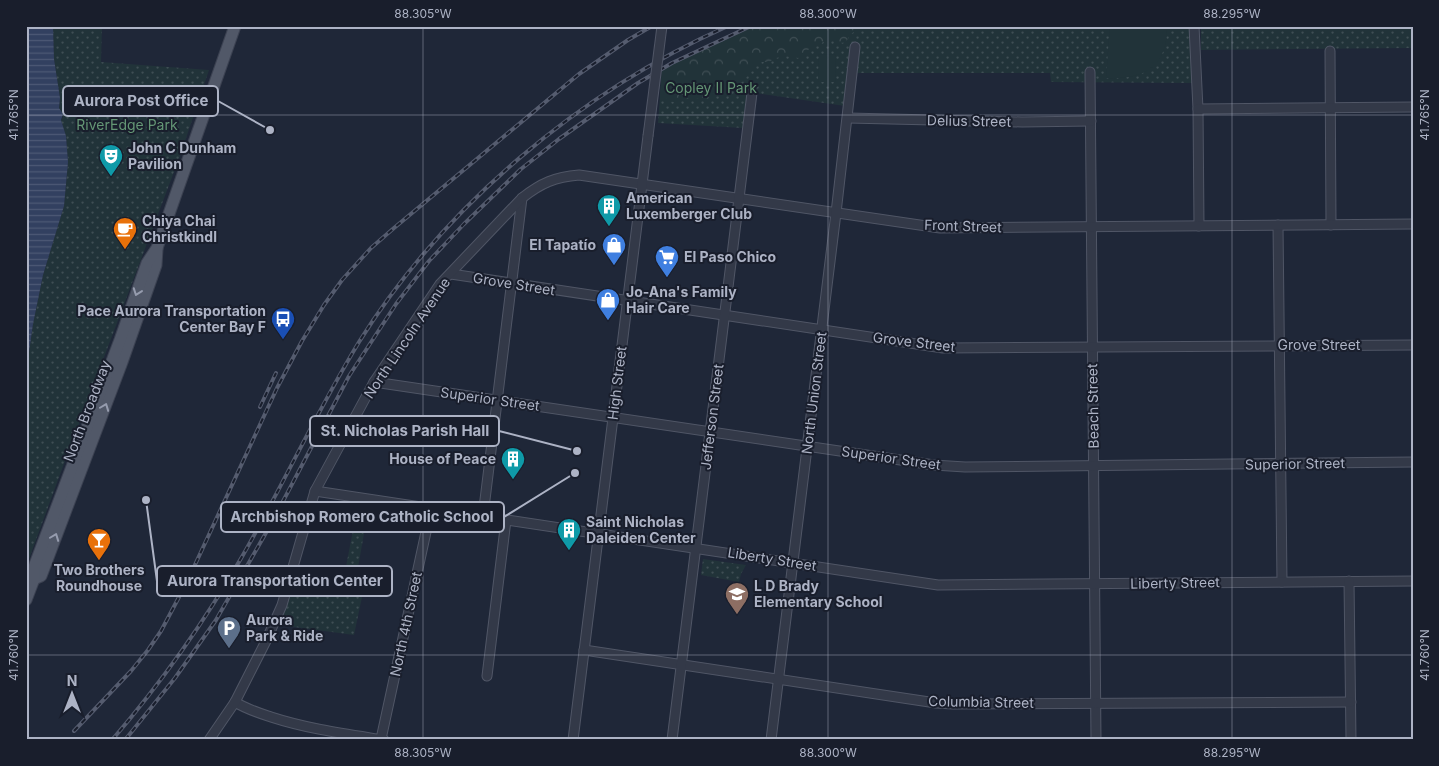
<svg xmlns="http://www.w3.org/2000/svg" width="1439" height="766" font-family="Inter,sans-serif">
	<defs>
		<pattern id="green-dots" width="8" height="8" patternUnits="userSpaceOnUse" patternTransform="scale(1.25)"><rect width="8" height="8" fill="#213339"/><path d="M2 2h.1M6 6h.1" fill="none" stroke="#3f4e54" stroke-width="1.8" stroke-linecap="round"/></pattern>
		<pattern id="forest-crowns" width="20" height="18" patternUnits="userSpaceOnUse" patternTransform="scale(1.25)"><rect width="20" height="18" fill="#213339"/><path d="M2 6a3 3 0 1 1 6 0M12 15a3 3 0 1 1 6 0" fill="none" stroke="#3f4e54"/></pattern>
		<pattern id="water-rules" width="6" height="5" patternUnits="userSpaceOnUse" patternTransform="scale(1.25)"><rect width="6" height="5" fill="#324060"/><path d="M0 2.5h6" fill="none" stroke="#4d5975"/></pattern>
	</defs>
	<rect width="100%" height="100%" fill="#1f2738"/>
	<g fill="url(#green-dots)">
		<path d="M53,26H102L101,62L209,70L180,156L69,450L26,567V373L33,324L43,275L64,206L68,162L66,136L61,120L63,117L59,109L60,98L54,59Z"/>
		<path d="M755,26H1191L1193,83L1051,82L1050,73H850L845,106L749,92L743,128L658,123L662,70L706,48Z"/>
		<path d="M1201,26H1413V48L1201,50Z"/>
		<path d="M358,504L369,505L353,596L362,597L354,635L287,626L280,623L300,567L344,577Z"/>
		<path d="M703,559L746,565L741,574L739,582L701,575Z"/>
	</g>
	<path fill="url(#forest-crowns)" d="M755,26L860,27L850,35L846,42C836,45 835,39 826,39L821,44L809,49L802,57L798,58L786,56L776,58L769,62H762L757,65L736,89L720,91L700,99L686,98L674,102L668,101L665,97L660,95L662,70L706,48Z"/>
	<g fill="#213339">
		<path d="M1110,26H1164L1167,28C1167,68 1142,80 1106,78Z"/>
		<path d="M819,54L836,55L835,82H818Z"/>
	</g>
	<path fill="url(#water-rules)" d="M26,26H53L54,59L60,98L59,108L63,114L61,120L66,136L68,162L64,206L43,275L33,324L26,373Z"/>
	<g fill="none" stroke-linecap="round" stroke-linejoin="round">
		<g stroke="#505666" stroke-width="11">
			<g id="minor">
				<path d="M1194,26L1198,109L1199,226"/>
				<path d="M1330,51L1331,225"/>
				<path d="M1090,72L1096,740"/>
				<path d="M1198,109L1413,107"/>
				<path d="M848,118L1022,122L1091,121"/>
				<path d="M1278,225L1282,582"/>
				<path d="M451,274L943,348L1413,345"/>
				<path d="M374,382L934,465L965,467L1413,462"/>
				<path d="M315,491L938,585L1413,581"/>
				<path d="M483,516L522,198"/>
				<path d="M1349,581L1351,740"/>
				<path d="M584,650L936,703L953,704L1351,702"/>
				<path d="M487,676L506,520"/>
				<path d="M235,702C246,709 259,713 271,717C308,729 346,734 384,740"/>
				<path d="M381,739L431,509"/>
				<path d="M209,740L235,702L266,641L282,605L315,491L374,382L440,284L522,198C541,183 555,177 579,175L940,228L1413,224"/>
				<path d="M573,740L648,136"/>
				<path d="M672,740L752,93"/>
				<path d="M771,740L836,213L855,47"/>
			</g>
		</g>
		<g stroke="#3c4252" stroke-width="13">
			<g id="major">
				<path d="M34,579L41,576L122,362L156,265L157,249"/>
				<path d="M26,600L34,579V567L120,340L147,263L157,248L235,26"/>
			</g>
		</g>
		<use href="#minor" stroke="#333948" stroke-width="9"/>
		<use href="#major" stroke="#515868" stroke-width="11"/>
		<g stroke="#555c6f" stroke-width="4">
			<g id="rail">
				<path d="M260,407L276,373"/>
				<path d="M74,731L131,671L148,650L161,631L187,582L277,388L302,341L324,305L342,280L371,248L394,228L579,74L628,40L652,26"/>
				<path d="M112,740C162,682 205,621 243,555C283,485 317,411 359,342C444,206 581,91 728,26"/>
				<path d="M125,740L175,678L216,620L271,524L349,376L396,304L429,261L464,224L521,169L559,139L638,83L672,63L751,26"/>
			</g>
		</g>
		<use href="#rail" stroke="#191e2c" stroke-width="2" stroke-dasharray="5.5" stroke-linecap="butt"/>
		<g stroke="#505666" stroke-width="11" stroke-linecap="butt">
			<path id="minor-bridge" d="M648,136L662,26"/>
		</g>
		<use href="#minor-bridge" stroke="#333948" stroke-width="9"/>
	</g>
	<defs><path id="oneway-chevron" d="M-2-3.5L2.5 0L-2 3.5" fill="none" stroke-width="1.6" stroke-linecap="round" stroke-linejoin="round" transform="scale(1.25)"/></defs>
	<g stroke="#969cae">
		<use href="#oneway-chevron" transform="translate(137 292) rotate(110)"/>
		<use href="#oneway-chevron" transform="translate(105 407) rotate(-69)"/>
		<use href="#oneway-chevron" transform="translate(55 537) rotate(-69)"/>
	</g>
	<path fill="none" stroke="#adb3c5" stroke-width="1" stroke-opacity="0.45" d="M423,26V740M828,26V740M1232,26V740M26,115H1413M26,655H1413"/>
	<defs>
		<g id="theatre-pin" transform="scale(1.25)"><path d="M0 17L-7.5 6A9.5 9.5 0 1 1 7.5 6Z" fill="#0f9aa8" stroke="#191e2c"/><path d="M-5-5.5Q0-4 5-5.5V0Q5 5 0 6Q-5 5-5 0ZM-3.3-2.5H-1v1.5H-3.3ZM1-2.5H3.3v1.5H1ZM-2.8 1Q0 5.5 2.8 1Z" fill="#fff"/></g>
		<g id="building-pin" transform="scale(1.25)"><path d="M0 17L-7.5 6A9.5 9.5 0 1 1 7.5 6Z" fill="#0f9aa8" stroke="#191e2c"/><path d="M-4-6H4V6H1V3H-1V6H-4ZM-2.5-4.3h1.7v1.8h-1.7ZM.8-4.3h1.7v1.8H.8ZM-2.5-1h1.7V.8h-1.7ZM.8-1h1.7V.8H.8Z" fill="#fff"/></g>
		<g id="cafe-pin" transform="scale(1.25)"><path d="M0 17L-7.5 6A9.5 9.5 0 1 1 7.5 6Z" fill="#e8710a" stroke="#191e2c"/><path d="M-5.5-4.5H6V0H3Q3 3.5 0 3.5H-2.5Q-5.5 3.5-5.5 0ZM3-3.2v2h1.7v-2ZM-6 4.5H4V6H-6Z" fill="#fff"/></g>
		<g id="shop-pin" transform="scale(1.25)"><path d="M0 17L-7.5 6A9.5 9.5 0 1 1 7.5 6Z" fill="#3f7fe0" stroke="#191e2c"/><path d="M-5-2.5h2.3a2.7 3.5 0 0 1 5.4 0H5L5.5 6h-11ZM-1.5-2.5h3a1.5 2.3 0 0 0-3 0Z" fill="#fff"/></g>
		<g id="supermarket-pin" transform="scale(1.25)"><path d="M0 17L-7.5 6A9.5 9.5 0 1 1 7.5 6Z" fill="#3f7fe0" stroke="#191e2c"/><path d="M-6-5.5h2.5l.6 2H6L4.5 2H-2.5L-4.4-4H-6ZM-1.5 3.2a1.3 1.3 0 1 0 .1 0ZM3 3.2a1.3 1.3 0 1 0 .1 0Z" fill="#fff"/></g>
		<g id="bus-pin" transform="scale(1.25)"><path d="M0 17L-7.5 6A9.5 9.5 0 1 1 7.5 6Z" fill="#1a4fb4" stroke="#191e2c"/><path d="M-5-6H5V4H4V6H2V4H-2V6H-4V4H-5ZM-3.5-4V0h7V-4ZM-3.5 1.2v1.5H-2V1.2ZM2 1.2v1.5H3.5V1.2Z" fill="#fff"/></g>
		<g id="bar-pin" transform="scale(1.25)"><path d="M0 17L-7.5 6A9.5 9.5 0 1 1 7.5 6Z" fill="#e8710a" stroke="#191e2c"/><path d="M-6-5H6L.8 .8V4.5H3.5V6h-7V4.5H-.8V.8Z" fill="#fff"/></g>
		<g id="school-pin" transform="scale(1.25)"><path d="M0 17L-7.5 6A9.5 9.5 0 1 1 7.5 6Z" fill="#8d6e63" stroke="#191e2c"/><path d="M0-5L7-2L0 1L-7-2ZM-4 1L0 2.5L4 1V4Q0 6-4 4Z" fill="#fff"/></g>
		<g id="parking-pin" transform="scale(1.25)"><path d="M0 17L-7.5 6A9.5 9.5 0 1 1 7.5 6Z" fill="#5c6f8a" stroke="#191e2c"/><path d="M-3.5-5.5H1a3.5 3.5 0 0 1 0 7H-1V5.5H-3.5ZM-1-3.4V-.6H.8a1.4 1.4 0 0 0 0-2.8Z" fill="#fff"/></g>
	</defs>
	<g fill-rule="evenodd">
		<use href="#theatre-pin" x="111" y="156"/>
		<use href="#building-pin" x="609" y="206"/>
		<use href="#cafe-pin" x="125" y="229"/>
		<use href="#shop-pin" x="614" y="245"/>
		<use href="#supermarket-pin" x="667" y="257"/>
		<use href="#shop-pin" x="608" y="300"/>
		<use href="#bus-pin" x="283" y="319"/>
		<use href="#building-pin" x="513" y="459"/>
		<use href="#building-pin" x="569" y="530"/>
		<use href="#bar-pin" x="99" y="540"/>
		<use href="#school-pin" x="737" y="594"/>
		<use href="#parking-pin" x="229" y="628"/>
	</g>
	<g text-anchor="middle" stroke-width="4" stroke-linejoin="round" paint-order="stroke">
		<g font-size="14" fill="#649675" stroke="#191e2c">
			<text x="711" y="93">Copley II Park</text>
			<text x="127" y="130">RiverEdge Park</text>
		</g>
		<g font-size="14" fill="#adb3c5" stroke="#191e2c">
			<text transform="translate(969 121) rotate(1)" y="5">Delius Street</text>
			<text transform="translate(963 226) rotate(2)" y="5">Front Street</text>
			<text transform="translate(514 284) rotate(9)" y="5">Grove Street</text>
			<text transform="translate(407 338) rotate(-56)" y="5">North Lincoln Avenue</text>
			<text transform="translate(914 342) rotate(7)" y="5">Grove Street</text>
			<text x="1319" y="350">Grove Street</text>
			<text transform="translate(617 383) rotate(-83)" y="5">High Street</text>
			<text transform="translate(814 393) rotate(-83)" y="5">North Union Street</text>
			<text transform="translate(490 399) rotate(8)" y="5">Superior Street</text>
			<text transform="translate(1093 406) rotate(-91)" y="5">Beach Street</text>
			<text transform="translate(87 411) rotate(-69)" y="5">North Broadway</text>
			<text transform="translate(712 417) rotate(-83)" y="5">Jefferson Street</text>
			<text transform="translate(891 458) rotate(8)" y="5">Superior Street</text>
			<text transform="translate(1295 464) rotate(-1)" y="5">Superior Street</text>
			<text transform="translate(772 559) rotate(9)" y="5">Liberty Street</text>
			<text transform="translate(1175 583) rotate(-1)" y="5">Liberty Street</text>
			<text transform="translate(406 624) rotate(-78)" y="5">North 4th Street</text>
			<text transform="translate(981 702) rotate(1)" y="5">Columbia Street</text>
		</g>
		<g font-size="14" font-weight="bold" fill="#adb3c5" stroke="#191e2c" text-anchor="start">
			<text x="128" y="153">John C Dunham<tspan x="128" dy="16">Pavilion</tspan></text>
			<text x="626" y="203">American<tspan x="626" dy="16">Luxemberger Club</tspan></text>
			<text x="142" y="226">Chiya Chai<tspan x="142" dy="16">Christkindl</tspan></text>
			<text x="596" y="250" text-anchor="end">El Tapatío</text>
			<text x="684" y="262">El Paso Chico</text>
			<text x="626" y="297">Jo-Ana's Family<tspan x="626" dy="16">Hair Care</tspan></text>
			<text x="266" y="316" text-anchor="end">Pace Aurora Transportation<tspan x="266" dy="16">Center Bay F</tspan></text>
			<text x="496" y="464" text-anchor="end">House of Peace</text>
			<text x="586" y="527">Saint Nicholas<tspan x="586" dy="16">Daleiden Center</tspan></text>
			<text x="99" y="575" text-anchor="middle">Two Brothers<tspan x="99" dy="16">Roundhouse</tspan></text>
			<text x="754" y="591">L D Brady<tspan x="754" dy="16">Elementary School</tspan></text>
			<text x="246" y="625">Aurora<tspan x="246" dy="16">Park &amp; Ride</tspan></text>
		</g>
	</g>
	<path fill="none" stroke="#adb3c5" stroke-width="2" d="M270 130L218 101M577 451L499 431M575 473L504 517M146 500L157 581"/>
	<g fill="#adb3c5" stroke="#191e2c" stroke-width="2">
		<circle cx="270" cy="130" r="5"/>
		<circle cx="577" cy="451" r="5"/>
		<circle cx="575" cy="473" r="5"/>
		<circle cx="146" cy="500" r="5"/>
	</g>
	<g fill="#191e2c" stroke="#adb3c5" stroke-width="2">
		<rect x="63" y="86" width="155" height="30" rx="5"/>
		<rect x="310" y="416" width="189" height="30" rx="5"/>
		<rect x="221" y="502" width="283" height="30" rx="5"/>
		<rect x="157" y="566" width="235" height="30" rx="5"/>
	</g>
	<g font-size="15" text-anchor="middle" font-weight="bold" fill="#adb3c5">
		<text x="141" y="106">Aurora Post Office</text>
		<text x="405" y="436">St. Nicholas Parish Hall</text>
		<text x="362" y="522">Archbishop Romero Catholic School</text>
		<text x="275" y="586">Aurora Transportation Center</text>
	</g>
	<rect width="1439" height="766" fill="none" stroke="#191e2c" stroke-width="55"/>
	<g transform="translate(72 694)" stroke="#191e2c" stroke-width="4" paint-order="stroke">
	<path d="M0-4L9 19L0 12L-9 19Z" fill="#adb3c5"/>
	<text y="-8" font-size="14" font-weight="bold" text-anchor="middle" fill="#adb3c5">N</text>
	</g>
	<rect x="28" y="28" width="1384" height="710" fill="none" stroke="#adb3c5" stroke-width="2"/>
	<g font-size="12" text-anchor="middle" fill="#adb3c5">
		<text x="423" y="18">88.305°W</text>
		<text x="828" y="18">88.300°W</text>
		<text x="1232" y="18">88.295°W</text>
		<text transform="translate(14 115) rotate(-90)" y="4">41.765°N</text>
		<text transform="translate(1425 115) rotate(-90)" y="4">41.765°N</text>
		<text transform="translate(14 655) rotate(-90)" y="4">41.760°N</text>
		<text transform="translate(1425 655) rotate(-90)" y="4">41.760°N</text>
		<text x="423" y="757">88.305°W</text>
		<text x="828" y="757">88.300°W</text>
		<text x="1232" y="757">88.295°W</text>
	</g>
</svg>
